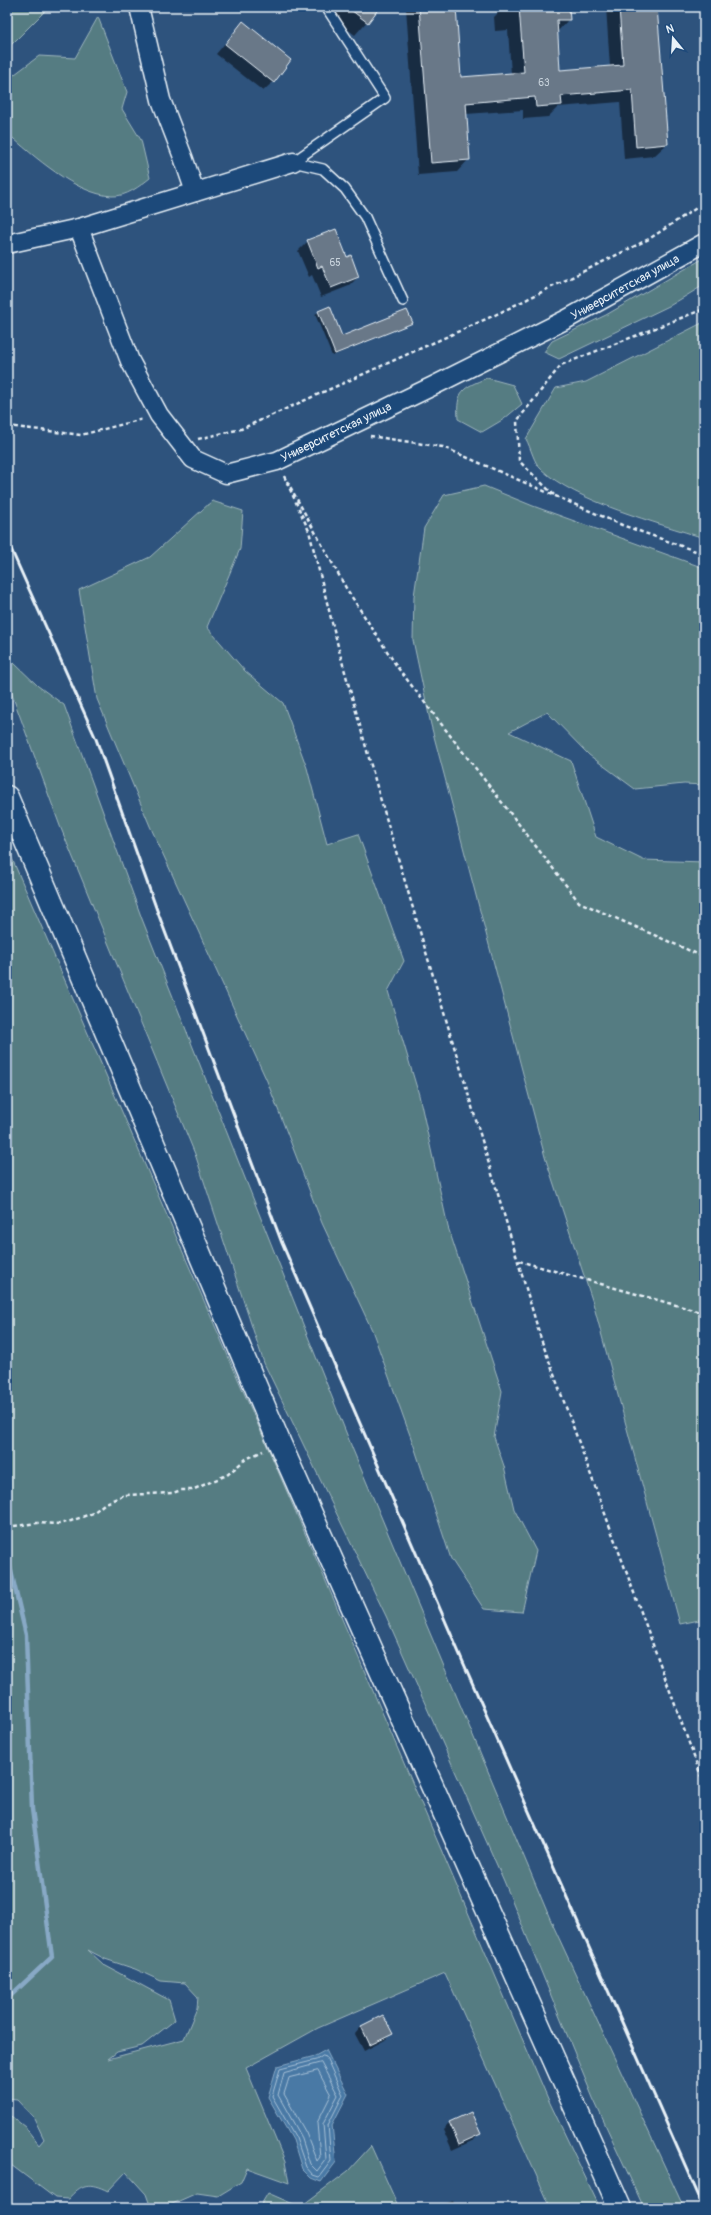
<svg xmlns="http://www.w3.org/2000/svg" width="711" height="2215" font-family="Pangolin,sans-serif">
	<rect width="100%" height="100%" fill="#2e537d"/>
	<filter id="ink" filterUnits="userSpaceOnUse"><feTurbulence type="fractalNoise" baseFrequency=".025" numOctaves="2"/><feDisplacementMap in="SourceGraphic" scale="8" xChannelSelector="R" yChannelSelector="G"/><feConvolveMatrix kernelMatrix="1 2 1 2 8 2 1 2 1" color-interpolation-filters="sRGB"/></filter>
	<g filter="url(#ink)">
		<g fill="#547b82" stroke="#9eb6bd" fill-rule="evenodd">
			<path d="M7,7H49L7,49Z"/>
			<path d="M98,17L127,92L122,109L141,140L150,178C140,186 126,197 112,196C75,194 34,156 7,133V80L39,56L75,58Z"/>
			<path d="M704,258V285L671,305L559,359L544,352L552,341L606,315Z"/>
			<path d="M704,322V538C658,523 576,502 541,469C534,463 531,448 526,439L556,388L586,382Z"/>
			<path d="M487,378L513,385L522,404L504,419L482,432L458,419C456,391 462,388 487,378Z"/>
			<path d="M484,486L533,506L704,568V785L684,784L635,789L589,755L547,712L509,732L571,761L596,837L643,860L704,862V1619L680,1624L593,1303L545,1157L431,725L413,640L414,596L424,528L444,495Z"/>
			<path d="M212,501L243,511L240,549L207,627L245,671L283,703L307,768L327,844L358,834L404,961L388,991L419,1095L448,1227L502,1391L494,1437L504,1466L514,1509L536,1551L522,1612L484,1609L451,1559L415,1449L372,1330L322,1223L267,1081L150,826L97,699L79,590L150,557Z"/>
			<path d="M14,663L38,686L64,705L142,919L353,1450L551,1921L684,2208H644L593,2098L504,1881L386,1616L264,1363L195,1154L60,826L7,681V668Z"/>
			<path d="M7,847L327,1584L549,2101L600,2208H551L445,1973L318,2028L246,2068L285,2162L289,2183L247,2168L241,2182L218,2196L197,2193L170,2205L167,2208H151L146,2194L126,2172L108,2191C89,2182 82,2183 68,2199L55,2198L7,2162V2113L25,2127L39,2145L44,2139L34,2118L17,2100L7,2099ZM88,1950L105,1959L135,1969L161,1981L185,1983L198,1997L197,2008L184,2039L108,2059L117,2052L142,2046L175,2020L169,2000L104,1965Z"/>
			<path d="M371,2146L399,2208H259L268,2193L300,2207L348,2171Z"/>
		</g>
		<path fill="#4879a5" stroke="#88a9c6" d="M326,2050L348,2094L332,2125L336,2162L321,2182L311,2178L302,2169L293,2140L268,2097L277,2066L315,2056Z"/>
		<g fill="#0007">
			<path d="M318,7H454L460,78L511,74L508,30L495,31L494,17L504,7H568L569,19L557,32L559,71L610,67L606,7H656L667,144L654,156L624,159L620,102L558,107L548,117L523,119V110L466,114L469,159L457,172L418,175L406,8L377,10L355,35Z"/>
			<path d="M243,22L273,82L263,91L216,54Z"/>
			<path d="M308,241L346,258L358,277L349,286L321,297L312,275L309,277L298,251Z"/>
			<path d="M330,307L342,337L412,323L332,356L315,314Z"/>
			<path d="M382,2017L391,2034L385,2040L364,2051L355,2034L361,2027Z"/>
			<path d="M471,2113L480,2133L474,2140L452,2150L443,2129L449,2123Z"/>
			<path d="M453,2201L456,2208H435L436,2207Z"/>
		</g>
		<g fill="none" stroke-linecap="round" stroke-linejoin="round">
			<g stroke="#a8c1d7" stroke-width="1">
				<path d="M323,2056L326,2057L343,2095L328,2125L331,2161L319,2177L313,2175L306,2167L296,2138L272,2096L280,2069L316,2060Z"/>
				<path d="M321,2063L338,2095L323,2124L326,2159L317,2171L310,2164L301,2136L278,2095L284,2073Z"/>
				<path d="M318,2071L331,2095L317,2123L320,2157L317,2161L306,2133L284,2094L289,2078Z"/>
			</g>
			<path stroke="#88a9c6" stroke-width="4.5" d="M7,1554L26,1635L32,1809L52,1957L7,1999"/>
		</g>
		<g fill="#697888" stroke="#e8f1f8">
			<path d="M347,7H380L368,23Z"/>
			<path d="M419,7H456L461,77L524,72L519,7H569L570,20H557L560,70L623,65L619,7H657L668,144L636,147L632,90L561,96L562,105L536,107L535,97L466,103L470,160L431,163Z"/>
			<path d="M243,21L291,60L274,83L225,44Z"/>
			<path d="M336,229L347,257L351,255L359,277L331,288L322,266L318,268L307,240Z"/>
			<path d="M330,306L342,336L407,310L413,323L335,354L318,311Z"/>
			<path d="M383,2015L393,2034L370,2045L361,2026Z"/>
			<path d="M471,2112L481,2134L459,2144L449,2122Z"/>
		</g>
		<g fill="none" stroke-linecap="round" stroke-linejoin="round">
			<g stroke="#e8f1f8" stroke-width="12">
				<g id="lane">
					<path d="M293,162L385,98L326,7"/>
					<path d="M293,162L323,169L345,189L365,217L403,301"/>
				</g>
			</g>
			<g stroke="#e8f1f8" stroke-width="21">
				<g id="street">
					<path d="M139,7L161,100L183,157L195,192"/>
					<path d="M79,228L130,361L159,415L193,459L226,474L277,461L433,386L567,319L704,243"/>
					<path d="M7,244L79,228L293,162"/>
				</g>
			</g>
			<g stroke="#e8f1f8" stroke-width="25">
				<path id="secondary" d="M7,797L280,1444L620,2208"/>
			</g>
			<g stroke="#e8f1f8" stroke-width="2.5" stroke-dasharray="4 3" stroke-linecap="butt">
				<path d="M7,426L81,435L143,419"/>
				<path d="M370,436L443,447L622,525L704,554"/>
				<path d="M198,439L241,429L495,315L649,239L704,203"/>
				<path d="M284,476L309,531L340,654L379,794L541,1339L704,1784"/>
				<path d="M287,481L346,588L398,668L579,902L704,957"/>
				<path d="M554,495L519,461L517,421L561,365L704,309"/>
				<path d="M519,1261L704,1313"/>
				<path d="M7,1527L37,1523L59,1524L71,1521L93,1513L104,1504L124,1495L173,1493L181,1490H192L227,1475L246,1459L263,1451"/>
			</g>
			<use href="#lane" stroke="#1f4a7a" stroke-width="9"/>
			<use href="#street" stroke="#1f4a7a" stroke-width="18"/>
			<use href="#secondary" stroke="#1f4a7a" stroke-width="22"/>
			<path stroke="#e8f1f8" stroke-width="3" d="M7,540L96,739L158,913L282,1243L463,1662L704,2208"/>
		</g>
	</g>
	<g text-anchor="middle" stroke-width="3" stroke-linejoin="round" paint-order="stroke">
		<g font-size="10" fill="#c8d3dc">
			<text x="544" y="86">63</text>
			<text x="335" y="266">65</text>
		</g>
		<g font-size="12" fill="#e8f1f8" stroke="#1f4a7a">
			<text transform="translate(625 287) rotate(-29)" y="4">Университетская улица</text>
			<text transform="translate(336 432) rotate(-26)" y="4">Университетская улица</text>
		</g>
	</g>
	<rect width="711" height="2215" fill="none" stroke="#1f4a7a" stroke-width="24"/>
	<rect x="12" y="12" width="687" height="2191" fill="none" stroke="#e8f1f8" stroke-width="1.5" filter="url(#ink)"/>
	<g transform="translate(673 38) rotate(342)" stroke="#1f4a7a" stroke-width="3" paint-order="stroke">
	<path d="M0-3L7 15L0 10L-7 15Z" fill="#e8f1f8"/>
	<text y="-6" font-size="11" font-weight="bold" text-anchor="middle" fill="#e8f1f8">N</text>
	</g>
</svg>
